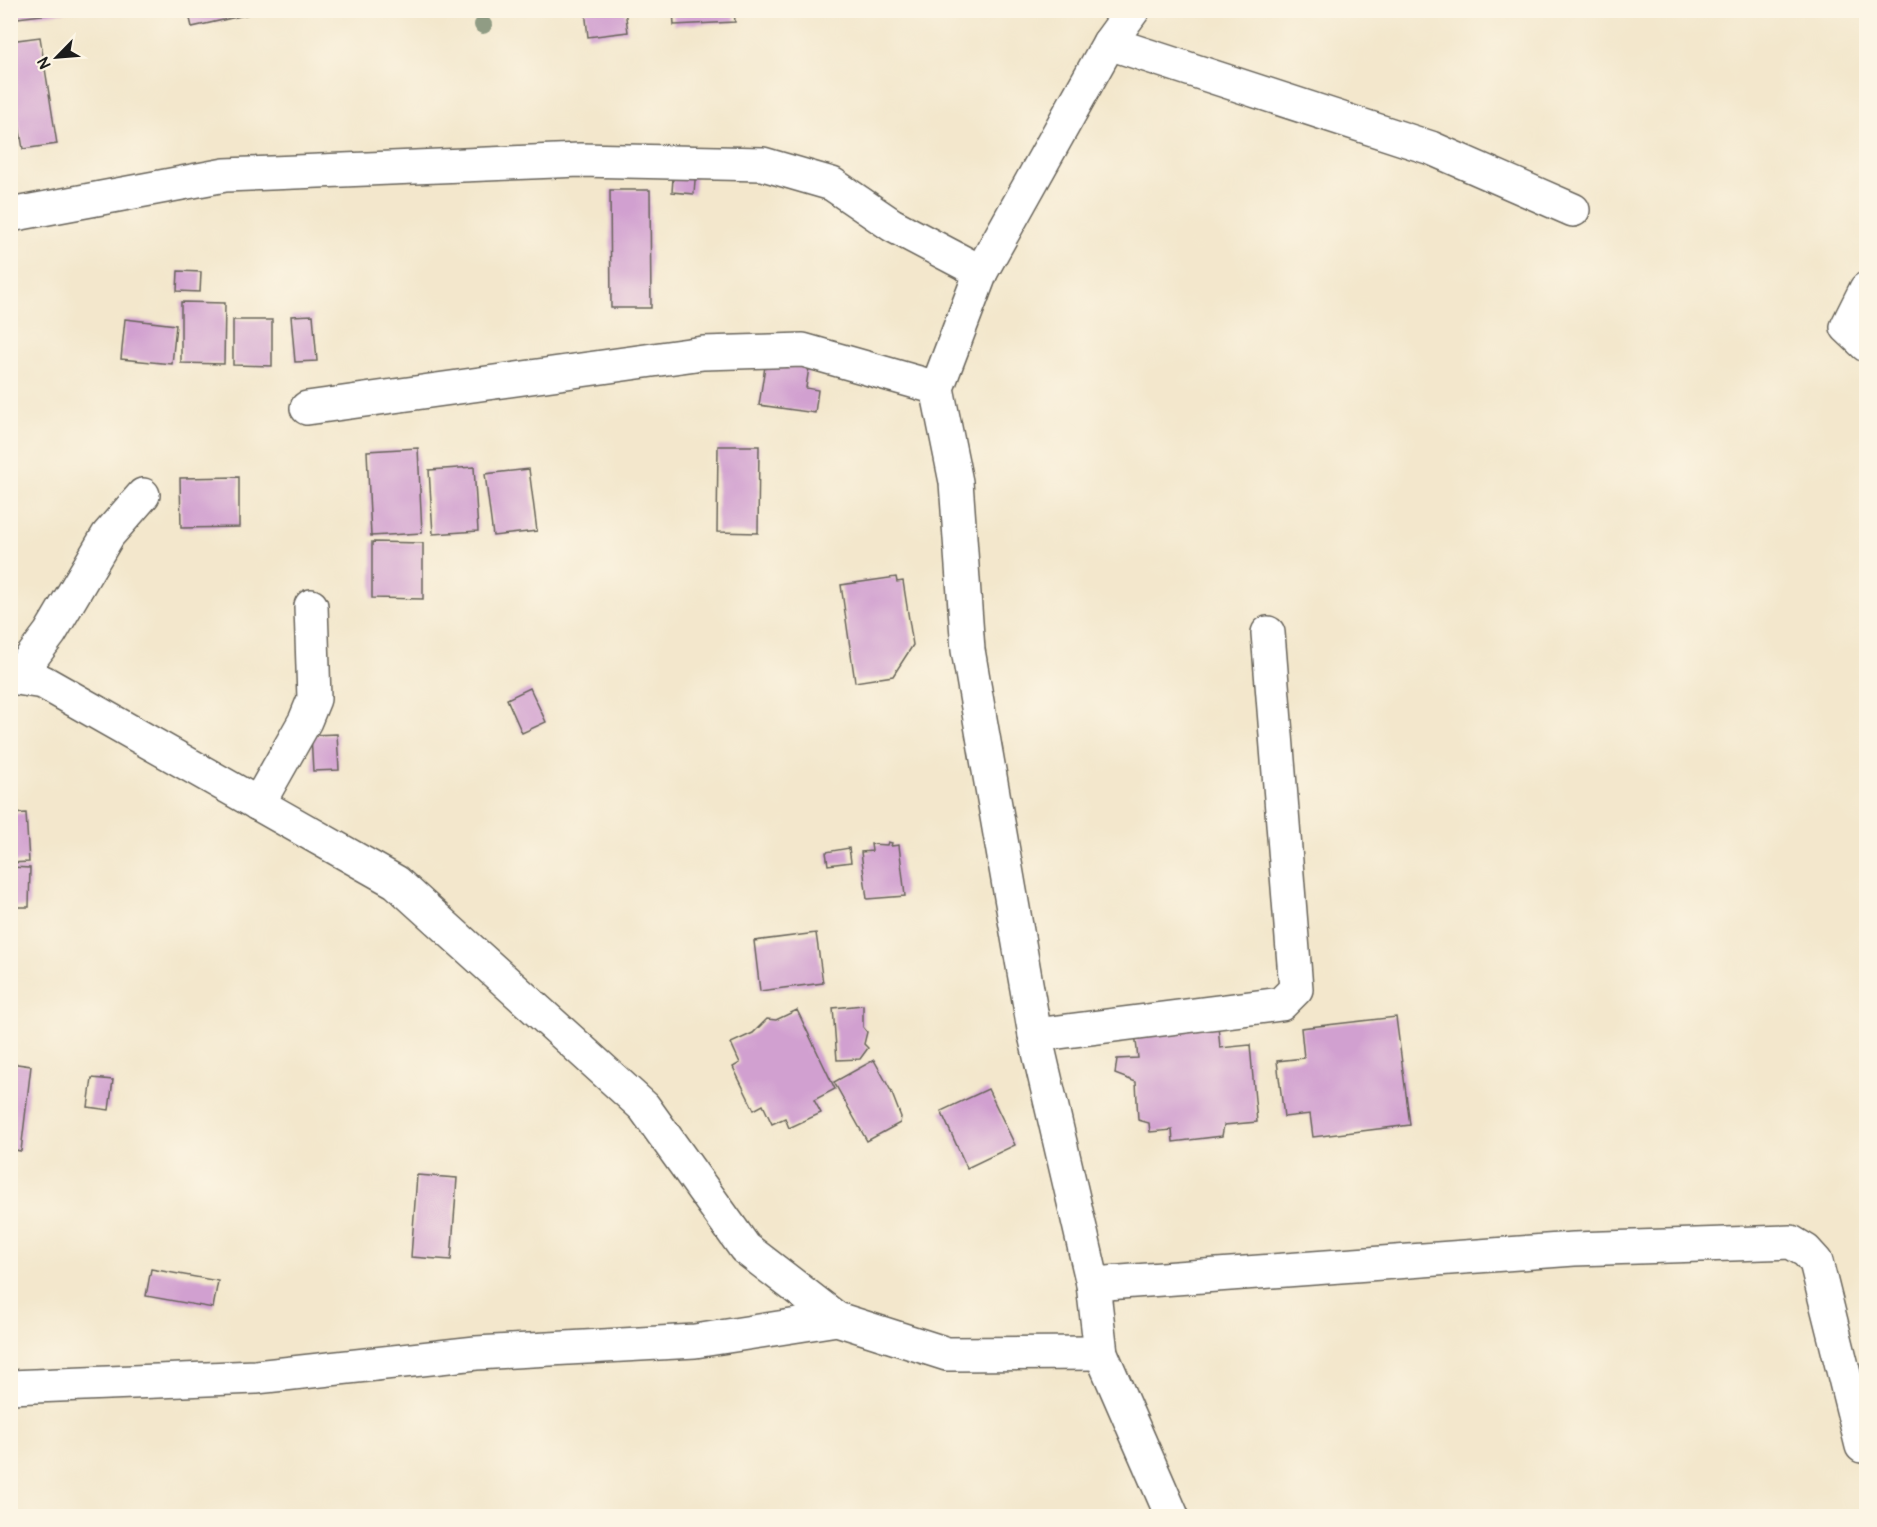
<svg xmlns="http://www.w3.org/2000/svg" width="1877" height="1527" font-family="Pangolin,sans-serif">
	<rect width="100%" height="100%" fill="#fcf5e5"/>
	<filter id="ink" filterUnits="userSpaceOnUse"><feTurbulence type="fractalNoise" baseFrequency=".0167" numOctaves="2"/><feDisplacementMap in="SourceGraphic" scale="12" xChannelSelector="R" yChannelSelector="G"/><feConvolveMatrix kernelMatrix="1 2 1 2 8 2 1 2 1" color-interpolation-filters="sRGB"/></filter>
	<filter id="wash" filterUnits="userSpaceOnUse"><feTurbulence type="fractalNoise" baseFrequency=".008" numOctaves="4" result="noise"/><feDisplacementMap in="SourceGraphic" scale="24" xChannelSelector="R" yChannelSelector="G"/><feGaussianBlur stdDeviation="1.35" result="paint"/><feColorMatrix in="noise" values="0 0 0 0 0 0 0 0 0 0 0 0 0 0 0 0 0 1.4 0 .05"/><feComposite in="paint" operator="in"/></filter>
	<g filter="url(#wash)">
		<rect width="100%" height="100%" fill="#f3e7cc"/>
		<g id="blocks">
			<g fill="#d1a0d0">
				<path d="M10,10H65V12L10,19Z"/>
				<path d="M188,10H263V11L192,27Z"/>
				<path d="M585,10H625L628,32L588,37Z"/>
				<path d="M673,10H734L735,22L674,25Z"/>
				<path d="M40,37L57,144L23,149L10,71V41Z"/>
				<path d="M674,165L696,167L694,194L672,192Z"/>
				<path d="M610,190H650L651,308H611Z"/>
				<path d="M178,271L201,272L200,292L177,291Z"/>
				<path d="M181,302L225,303L224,364L181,363Z"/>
				<path d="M313,315L317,361L295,362L291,316Z"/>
				<path d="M125,319L176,325L172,364L121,359Z"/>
				<path d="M233,320H272V366L233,365Z"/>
				<path d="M766,360L809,367L806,388L818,390L815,413L759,405Z"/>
				<path d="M718,446H759L758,533L717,532Z"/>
				<path d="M418,448L422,533L371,536L367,451Z"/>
				<path d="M474,467L478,531L433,534L429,470Z"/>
				<path d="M529,469L537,531L493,536L485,474Z"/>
				<path d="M239,477V527L181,528L180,478Z"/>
				<path d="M372,542L423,543V599L372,598Z"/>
				<path d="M896,577L897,582L903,581L913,645L893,676L855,682L841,585Z"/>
				<path d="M530,688L546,722L522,733L507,699Z"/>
				<path d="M337,734L339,770L313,771L311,735Z"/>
				<path d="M26,813L29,862L10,863V814Z"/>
				<path d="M888,842L892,843L891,846L899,845L905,896L867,899L861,852L872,851L871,844L887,845Z"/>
				<path d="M849,848L851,862L828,865L826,852Z"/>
				<path d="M10,867L30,868L29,907H10Z"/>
				<path d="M816,933L823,983L760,991L754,941Z"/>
				<path d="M863,1005V1027L867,1032L864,1044L868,1048L860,1059L837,1060L833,1008Z"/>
				<path d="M797,1010L835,1089L814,1100L821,1113L789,1128L785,1118L772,1124L763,1105L754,1110L733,1067L740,1063L731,1043L753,1033L767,1019L776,1020Z"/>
				<path d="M1396,1017L1410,1125L1313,1137L1310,1114L1284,1117L1277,1061L1304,1058L1301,1028Z"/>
				<path d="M1218,1025L1220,1048L1250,1045L1257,1122L1224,1125L1222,1136L1173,1142L1172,1130L1150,1132L1149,1123L1138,1120L1136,1082L1115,1074L1117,1059L1138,1058L1135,1033Z"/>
				<path d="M874,1060L891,1091L901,1117L900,1123L867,1141L834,1082Z"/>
				<path d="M10,1063L31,1066L21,1151L10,1149Z"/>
				<path d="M92,1078L113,1080L109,1110L88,1107Z"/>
				<path d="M988,1089L1015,1145L967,1168L941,1111Z"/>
				<path d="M417,1175L457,1178L451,1260L411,1257Z"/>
				<path d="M151,1269L218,1281L213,1308L146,1296Z"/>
			</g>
		</g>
	</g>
	<g filter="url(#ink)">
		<use href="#blocks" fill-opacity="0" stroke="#67635a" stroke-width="1.5"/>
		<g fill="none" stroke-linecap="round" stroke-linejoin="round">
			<g stroke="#67635a" stroke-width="36">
				<g id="minor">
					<path d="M1133,10L1109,43L981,272L937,388L956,482L968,650L1035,1035L1093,1284L1101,1353L1172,1516"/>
					<path d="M1109,43L1431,148L1573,210"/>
					<path d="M10,215L225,175L580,160L763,164L832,184L892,225L981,272"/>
					<path d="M1866,289L1847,327L1866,345"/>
					<path d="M307,408L703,353L803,350L937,388"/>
					<path d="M10,677L43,682L396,882L644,1107L745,1248L837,1319"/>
					<path d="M17,677L50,633L108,535L143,495"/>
					<path d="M258,804L305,721L314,699L311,606"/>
					<path d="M1035,1035L1281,1004L1296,989L1268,633"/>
					<path d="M1093,1284L1574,1249L1791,1242L1806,1251L1816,1262L1862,1446"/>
					<path d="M10,1387L256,1377L476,1353L695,1341L837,1319L947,1354L1101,1353"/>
				</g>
			</g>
			<use href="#minor" stroke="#fff" stroke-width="33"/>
		</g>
		<circle fill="#909c84" cx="483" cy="25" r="9"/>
	</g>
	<rect width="1877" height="1527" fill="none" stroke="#fcf5e5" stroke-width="36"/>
	<g transform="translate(57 57) rotate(245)" stroke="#fcf5e5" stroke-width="4.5" paint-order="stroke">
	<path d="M0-4.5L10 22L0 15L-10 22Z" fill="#1c1c1c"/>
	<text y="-9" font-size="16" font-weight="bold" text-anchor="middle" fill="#1c1c1c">N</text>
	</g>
</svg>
